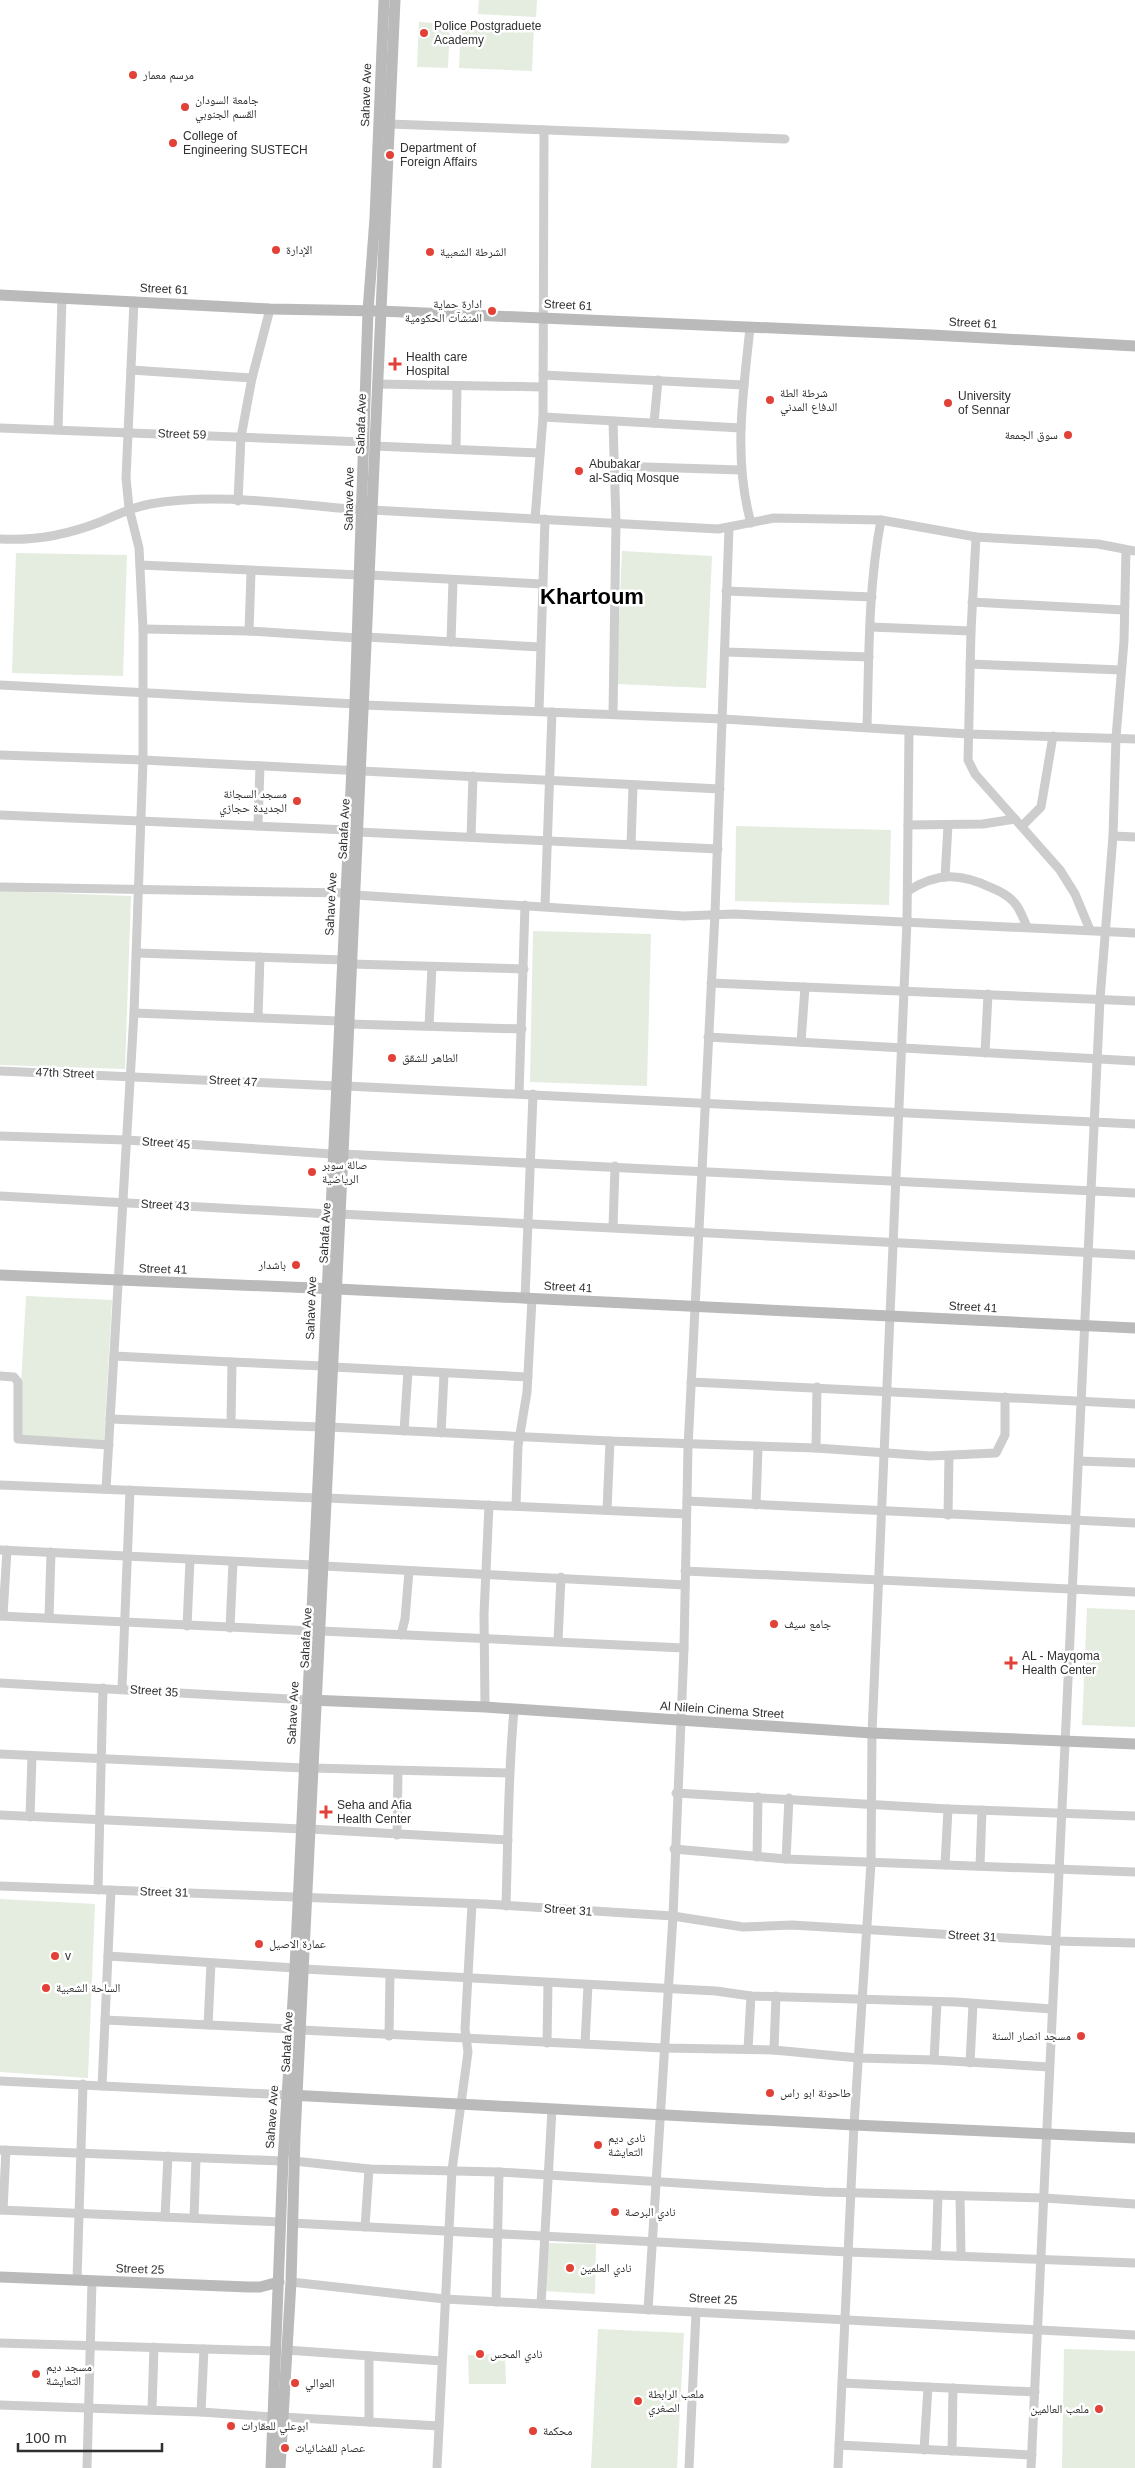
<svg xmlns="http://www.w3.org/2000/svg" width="1135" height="2468" font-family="Arial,'Noto Naskh Arabic',sans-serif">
	<rect width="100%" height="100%" fill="#fff"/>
	<g fill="#e4eddf">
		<path d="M479,0H537L536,17L478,14Z"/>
		<path d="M419,22L450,24L448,68L417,67Z"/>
		<path d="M461,24L534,27L532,71L459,68Z"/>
		<path d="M622,551L712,556L706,688L616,684Z"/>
		<path d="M16,553L127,555L123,676L12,673Z"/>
		<path d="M736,826L891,830L889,905L735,901Z"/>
		<path d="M0,891L131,896L125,1069L0,1065Z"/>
		<path d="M533,931L651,934L647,1086L530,1082Z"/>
		<path d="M26,1296L112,1300L104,1442L18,1438Z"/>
		<path d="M1087,1608L1135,1610V1727L1082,1725Z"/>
		<path d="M0,1899L95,1904L88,2078L0,2072Z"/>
		<path d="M546,2243L596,2244L595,2294L543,2291Z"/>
		<path d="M598,2329L684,2333L677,2468H591Z"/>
		<path d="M1064,2349L1135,2351V2468H1062Z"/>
		<path d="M505,2354L506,2384H469L468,2355Z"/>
	</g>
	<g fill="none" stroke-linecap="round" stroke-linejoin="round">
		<g stroke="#cdcdcd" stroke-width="9">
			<path d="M390,124L785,139"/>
			<path d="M750,328C743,393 733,459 751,523"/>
			<path d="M131,370L252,378"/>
			<path d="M543,375L744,385"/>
			<path d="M377,384L543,387"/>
			<path d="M543,417L741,428"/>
			<path d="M654,423L658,380"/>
			<path d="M0,428L364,442"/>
			<path d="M58,429L62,298"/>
			<path d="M374,446L540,453"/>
			<path d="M456,449L457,386"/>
			<path d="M614,466L741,470"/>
			<path d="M238,501L241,437L252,378L270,309"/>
			<path d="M372,510L718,529L774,518L881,520L976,537L1098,544L1135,551"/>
			<path d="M535,519L543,417L544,130"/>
			<path d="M976,537L971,631L968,760L975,774L1060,870L1075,894L1090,930"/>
			<path d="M0,539C35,541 67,535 100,522C117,515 132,507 150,504C219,492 293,505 362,510"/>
			<path d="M140,565L360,575"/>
			<path d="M369,575L542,584"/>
			<path d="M726,591L872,597"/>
			<path d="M972,602L1124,610"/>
			<path d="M871,627L971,631"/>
			<path d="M143,629L249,631L358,638"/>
			<path d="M249,631L251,572"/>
			<path d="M367,637L540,647"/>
			<path d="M451,642L453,580"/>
			<path d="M725,652L869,657"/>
			<path d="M970,664L1121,670"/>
			<path d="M0,685L355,704"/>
			<path d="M364,705L723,719L968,734L1135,739"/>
			<path d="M539,711L545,519"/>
			<path d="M613,714L616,523L613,421"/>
			<path d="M867,727C869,658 868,588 881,520"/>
			<path d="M0,755L143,760L720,789"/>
			<path d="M0,815L348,830"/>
			<path d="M258,825L260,766"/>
			<path d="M908,825L983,824L1015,819"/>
			<path d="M1022,826L1041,807L1053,736"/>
			<path d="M358,832L718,849"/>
			<path d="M1113,836L1135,837"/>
			<path d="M471,837L473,776"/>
			<path d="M631,845L633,785"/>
			<path d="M945,877L948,825"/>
			<path d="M0,887L346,893"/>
			<path d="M908,891C937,872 961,873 992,888C1002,892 1011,897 1017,906C1021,912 1024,920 1027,927"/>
			<path d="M355,895L684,916L734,914L1135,933"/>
			<path d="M545,906L552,712"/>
			<path d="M137,953L343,960"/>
			<path d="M351,964L524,969"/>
			<path d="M711,983L1135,1001"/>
			<path d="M134,1013L339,1021"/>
			<path d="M258,1017L260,957"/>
			<path d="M349,1024L522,1029"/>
			<path d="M429,1026L432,967"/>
			<path d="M708,1037L1135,1061"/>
			<path d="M801,1042L805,987"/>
			<path d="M985,1053L988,994"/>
			<path d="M0,1071L336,1086"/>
			<path d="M346,1086L1135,1124"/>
			<path d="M519,1094L525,905"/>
			<path d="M0,1136L126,1140L332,1154"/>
			<path d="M343,1154L1135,1193"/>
			<path d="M0,1196L330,1214"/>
			<path d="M340,1214L1135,1255"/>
			<path d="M613,1227L615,1166"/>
			<path d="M525,1299L533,1094"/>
			<path d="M114,1356L232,1362"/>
			<path d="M333,1367L528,1377"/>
			<path d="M0,1376L14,1377L18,1382V1439L109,1445"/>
			<path d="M691,1382L1135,1404"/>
			<path d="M110,1419L321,1427"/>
			<path d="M231,1423L232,1362L323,1366"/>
			<path d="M330,1427L610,1441L816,1448L930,1456L996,1453L1005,1435V1397"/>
			<path d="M404,1431L408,1371"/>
			<path d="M441,1433L444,1374"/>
			<path d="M816,1448L817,1387"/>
			<path d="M1079,1461L1135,1463"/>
			<path d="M0,1485L317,1498"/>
			<path d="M106,1489L134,1013L143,760V629L139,548L129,508L126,478L134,301"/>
			<path d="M327,1498L686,1514"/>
			<path d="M687,1501L1135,1523"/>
			<path d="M756,1505L758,1448"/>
			<path d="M516,1506L518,1446L527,1392L532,1299"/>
			<path d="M607,1510L610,1441"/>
			<path d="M948,1515L949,1456"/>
			<path d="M0,1550L313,1565"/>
			<path d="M324,1566L685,1585"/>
			<path d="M685,1571L1135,1592"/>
			<path d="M0,1616L311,1631"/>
			<path d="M3,1616L7,1550"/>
			<path d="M49,1618L51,1552"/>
			<path d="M187,1626L190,1560"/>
			<path d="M230,1628L233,1562"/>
			<path d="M321,1631L684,1648"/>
			<path d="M401,1635L405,1619L409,1571"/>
			<path d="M558,1641L561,1577"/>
			<path d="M0,1683L307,1700"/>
			<path d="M122,1689L130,1490"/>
			<path d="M485,1707L484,1614L489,1505"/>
			<path d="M0,1754L304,1768"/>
			<path d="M312,1768L509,1773"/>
			<path d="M676,1793L948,1809L1135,1816"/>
			<path d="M0,1815L301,1829"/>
			<path d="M30,1817L32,1756"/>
			<path d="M310,1829L508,1840"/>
			<path d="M397,1835L398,1771"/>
			<path d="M674,1849L786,1859L1135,1872"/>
			<path d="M757,1857L758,1797"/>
			<path d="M786,1859L789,1798"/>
			<path d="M945,1865L948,1809"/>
			<path d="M980,1866L982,1810"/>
			<path d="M0,1886L485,1904L673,1916L743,1927L792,1925L1056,1941L1135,1943"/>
			<path d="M98,1890L103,1688"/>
			<path d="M506,1906C508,1840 508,1775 514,1710"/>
			<path d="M108,1956L295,1968"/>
			<path d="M304,1969L716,1991L751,1996L956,2002L1052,2009"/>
			<path d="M105,2020L291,2029"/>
			<path d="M208,2025L211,1963"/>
			<path d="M301,2030L664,2048L774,2050L858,2058L934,2060L1049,2067"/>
			<path d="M389,2036L390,1974"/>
			<path d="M547,2043L548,1983"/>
			<path d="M585,2044L588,1985"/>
			<path d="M748,2049L751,1996"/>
			<path d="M774,2050L776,1996"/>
			<path d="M934,2060L937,2002"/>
			<path d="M970,2063L973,2004"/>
			<path d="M0,2081L288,2095"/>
			<path d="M102,2086L111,1890"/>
			<path d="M0,2150L283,2161"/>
			<path d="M294,2161L369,2169L499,2172L824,2192L1044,2198L1135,2204"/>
			<path d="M960,2196L961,2256"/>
			<path d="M0,2210L281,2222"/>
			<path d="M3,2210L6,2150"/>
			<path d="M165,2217L168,2156"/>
			<path d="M194,2218L196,2158"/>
			<path d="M292,2223L848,2252L1135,2263"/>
			<path d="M365,2227L369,2169"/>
			<path d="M936,2255L938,2195"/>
			<path d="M77,2280L83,2084"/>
			<path d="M291,2282L445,2299L1135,2335"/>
			<path d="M496,2302L499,2172"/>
			<path d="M541,2304L552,2109"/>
			<path d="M648,2310L673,1916L684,1648L688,1447L715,913L729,528"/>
			<path d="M0,2343L276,2351"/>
			<path d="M286,2350L442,2361"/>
			<path d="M369,2356V2422"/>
			<path d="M842,2383L1035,2392"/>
			<path d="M0,2405L201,2412L273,2417"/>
			<path d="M152,2410L154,2347"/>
			<path d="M201,2412L204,2349"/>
			<path d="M282,2417L439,2426"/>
			<path d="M839,2445L1032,2455"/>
			<path d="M924,2450L928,2387"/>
			<path d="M952,2451L953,2388"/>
			<path d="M87,2468L92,2281"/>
			<path d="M437,2468L452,2170L468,2052L465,2029L472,1904"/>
			<path d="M689,2468L696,2312"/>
			<path d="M838,2468L854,2125L871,1863L872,1733L907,921L909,731"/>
			<path d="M1031,2468L1100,999L1113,836L1116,737L1124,641L1126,550"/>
		</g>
		<g stroke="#bababa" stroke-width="11">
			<path d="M0,295L270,309L380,311L932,335L1135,346"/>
			<path d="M0,1275L337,1289L1135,1328"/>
			<path d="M309,1700L485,1707L872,1733L1135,1744"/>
			<path d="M290,2095L854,2125L1135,2138"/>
			<path d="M0,2277L248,2287H260L279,2282"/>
			<path d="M271,2468L283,2161L295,1968L355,704L368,311L375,218L384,0"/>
			<path d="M280,2468L291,2282L295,2136L343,1154L395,0"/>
		</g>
	</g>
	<g fill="#e24137" stroke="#fff" stroke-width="2">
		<circle cx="424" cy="33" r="5"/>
		<circle cx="133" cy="75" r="5"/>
		<circle cx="185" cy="107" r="5"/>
		<circle cx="173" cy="143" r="5"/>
		<circle cx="390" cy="155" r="5"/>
		<circle cx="276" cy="250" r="5"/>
		<circle cx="430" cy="252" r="5"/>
		<circle cx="492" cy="311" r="5"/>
		<path d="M392.5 356.5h5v5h5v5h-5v5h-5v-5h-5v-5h5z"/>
		<circle cx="770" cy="400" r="5"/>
		<circle cx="948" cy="403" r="5"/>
		<circle cx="1068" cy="435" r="5"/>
		<circle cx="579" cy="471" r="5"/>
		<circle cx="297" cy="801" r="5"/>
		<circle cx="392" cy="1058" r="5"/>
		<circle cx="312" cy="1172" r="5"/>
		<circle cx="296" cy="1265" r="5"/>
		<circle cx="774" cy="1624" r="5"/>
		<path d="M1008.5 1655.5h5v5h5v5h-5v5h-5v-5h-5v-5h5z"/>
		<path d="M323.5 1804.5h5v5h5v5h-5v5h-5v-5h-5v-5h5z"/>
		<circle cx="259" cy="1944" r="5"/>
		<circle cx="55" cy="1956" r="5"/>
		<circle cx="46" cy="1988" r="5"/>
		<circle cx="1081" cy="2036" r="5"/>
		<circle cx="770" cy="2093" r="5"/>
		<circle cx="598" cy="2145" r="5"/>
		<circle cx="615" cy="2212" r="5"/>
		<circle cx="570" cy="2268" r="5"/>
		<circle cx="480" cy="2354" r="5"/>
		<circle cx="36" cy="2374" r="5"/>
		<circle cx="295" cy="2383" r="5"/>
		<circle cx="638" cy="2401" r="5"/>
		<circle cx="1099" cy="2409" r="5"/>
		<circle cx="231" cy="2426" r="5"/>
		<circle cx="533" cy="2431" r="5"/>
		<circle cx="285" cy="2448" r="5"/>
	</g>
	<g text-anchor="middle" stroke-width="5" stroke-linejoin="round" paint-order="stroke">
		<g font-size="12" fill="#303030" stroke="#fff" text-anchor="start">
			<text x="434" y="30">Police Postgraduete<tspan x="434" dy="14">Academy</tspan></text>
			<text x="143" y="79">مرسم معمار</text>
			<text x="195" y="104">جامعة السودان<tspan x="195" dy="14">القسم الجنوبي</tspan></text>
			<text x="183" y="140">College of<tspan x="183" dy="14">Engineering SUSTECH</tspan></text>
			<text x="400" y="152">Department of<tspan x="400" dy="14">Foreign Affairs</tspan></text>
			<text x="286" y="254">الإدارة</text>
			<text x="440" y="256">الشرطة الشعبية</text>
			<text x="482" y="308" text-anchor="end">ادارة حماية<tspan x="482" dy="14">المنشآت الحكومية</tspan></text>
			<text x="406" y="361">Health care<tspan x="406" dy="14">Hospital</tspan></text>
			<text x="780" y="397">شرطة الطة<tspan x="780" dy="14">الدفاع المدني</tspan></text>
			<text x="958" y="400">University<tspan x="958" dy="14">of Sennar</tspan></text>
			<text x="1058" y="439" text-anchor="end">سوق الجمعة</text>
			<text x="589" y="468">Abubakar<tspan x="589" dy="14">al-Sadiq Mosque</tspan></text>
			<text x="287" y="798" text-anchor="end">مسجد السجانة<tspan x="287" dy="14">الجديدة حجازي</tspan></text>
			<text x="402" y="1062">الطاهر للشقق</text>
			<text x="322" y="1169">صالة سوبر<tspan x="322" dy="14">الرياضية</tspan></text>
			<text x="286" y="1269" text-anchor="end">باشدار</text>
			<text x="784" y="1628">جامع سيف</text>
			<text x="1022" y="1660">AL - Mayqoma<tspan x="1022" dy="14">Health Center</tspan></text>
			<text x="337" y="1809">Seha and Afia<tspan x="337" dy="14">Health Center</tspan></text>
			<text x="269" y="1948">عمارة الاصيل</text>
			<text x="65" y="1960">v</text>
			<text x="56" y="1992">الساحة الشعبية</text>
			<text x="1071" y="2040" text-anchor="end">مسجد انصار السنة</text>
			<text x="780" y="2097">طاحونة ابو راس</text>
			<text x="608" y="2142">نادى ديم<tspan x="608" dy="14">التعايشة</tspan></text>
			<text x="625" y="2216">نادي البرصة</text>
			<text x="580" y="2272">نادي العلمين</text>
			<text x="490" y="2358">نادي المحس</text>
			<text x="46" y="2371">مسجد ديم<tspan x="46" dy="14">التعايشة</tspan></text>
			<text x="305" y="2387">العوالي</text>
			<text x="648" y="2398">ملعب الرابطة<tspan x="648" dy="14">الصغري</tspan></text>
			<text x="1089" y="2413" text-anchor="end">ملعب العالمين</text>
			<text x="241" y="2430">ابوعلي للعقارات</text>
			<text x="543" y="2435">محكمة</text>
			<text x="295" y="2452">عصام للفضائيات</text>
		</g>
		<g font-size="12" fill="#303030" stroke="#fff">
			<text transform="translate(366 95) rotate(-88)" y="4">Sahave Ave</text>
			<text transform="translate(164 289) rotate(3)" y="4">Street 61</text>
			<text transform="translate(568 305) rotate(3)" y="4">Street 61</text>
			<text transform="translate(973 323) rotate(3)" y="4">Street 61</text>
			<text transform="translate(361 424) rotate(-88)" y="4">Sahafa Ave</text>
			<text transform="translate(182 434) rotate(2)" y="4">Street 59</text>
			<text transform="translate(349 499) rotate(-89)" y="4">Sahave Ave</text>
			<text transform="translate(344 829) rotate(-87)" y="4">Sahafa Ave</text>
			<text transform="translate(331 904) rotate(-87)" y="4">Sahave Ave</text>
			<text transform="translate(65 1073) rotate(2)" y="4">47th Street</text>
			<text transform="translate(233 1081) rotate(3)" y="4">Street 47</text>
			<text transform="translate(166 1143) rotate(4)" y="4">Street 45</text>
			<text transform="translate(165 1205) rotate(3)" y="4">Street 43</text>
			<text transform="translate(325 1233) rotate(-87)" y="4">Sahafa Ave</text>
			<text transform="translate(163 1269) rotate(2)" y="4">Street 41</text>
			<text transform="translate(568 1287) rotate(3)" y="4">Street 41</text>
			<text transform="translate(973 1307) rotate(3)" y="4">Street 41</text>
			<text transform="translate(311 1308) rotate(-88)" y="4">Sahave Ave</text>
			<text transform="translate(306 1638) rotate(-87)" y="4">Sahafa Ave</text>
			<text transform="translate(154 1691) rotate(4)" y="4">Street 35</text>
			<text transform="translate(722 1710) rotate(4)" y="4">Al Nilein Cinema Street</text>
			<text transform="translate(293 1713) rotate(-87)" y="4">Sahave Ave</text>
			<text transform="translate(164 1892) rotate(2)" y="4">Street 31</text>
			<text transform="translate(568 1910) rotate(4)" y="4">Street 31</text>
			<text transform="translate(972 1936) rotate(3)" y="4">Street 31</text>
			<text transform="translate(287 2042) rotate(-87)" y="4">Sahafa Ave</text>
			<text transform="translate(272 2117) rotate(-86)" y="4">Sahave Ave</text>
			<text transform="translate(140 2269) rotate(2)" y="4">Street 25</text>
			<text transform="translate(713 2299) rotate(3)" y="4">Street 25</text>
		</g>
		<g font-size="22" font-weight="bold" fill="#000" stroke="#fff">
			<text x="592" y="604">Khartoum</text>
		</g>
	</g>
	<path d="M18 2443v8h144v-8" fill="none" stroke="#303030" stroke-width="2.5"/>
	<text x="25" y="2443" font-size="15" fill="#303030" stroke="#ffffff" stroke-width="4" paint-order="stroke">100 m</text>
</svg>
